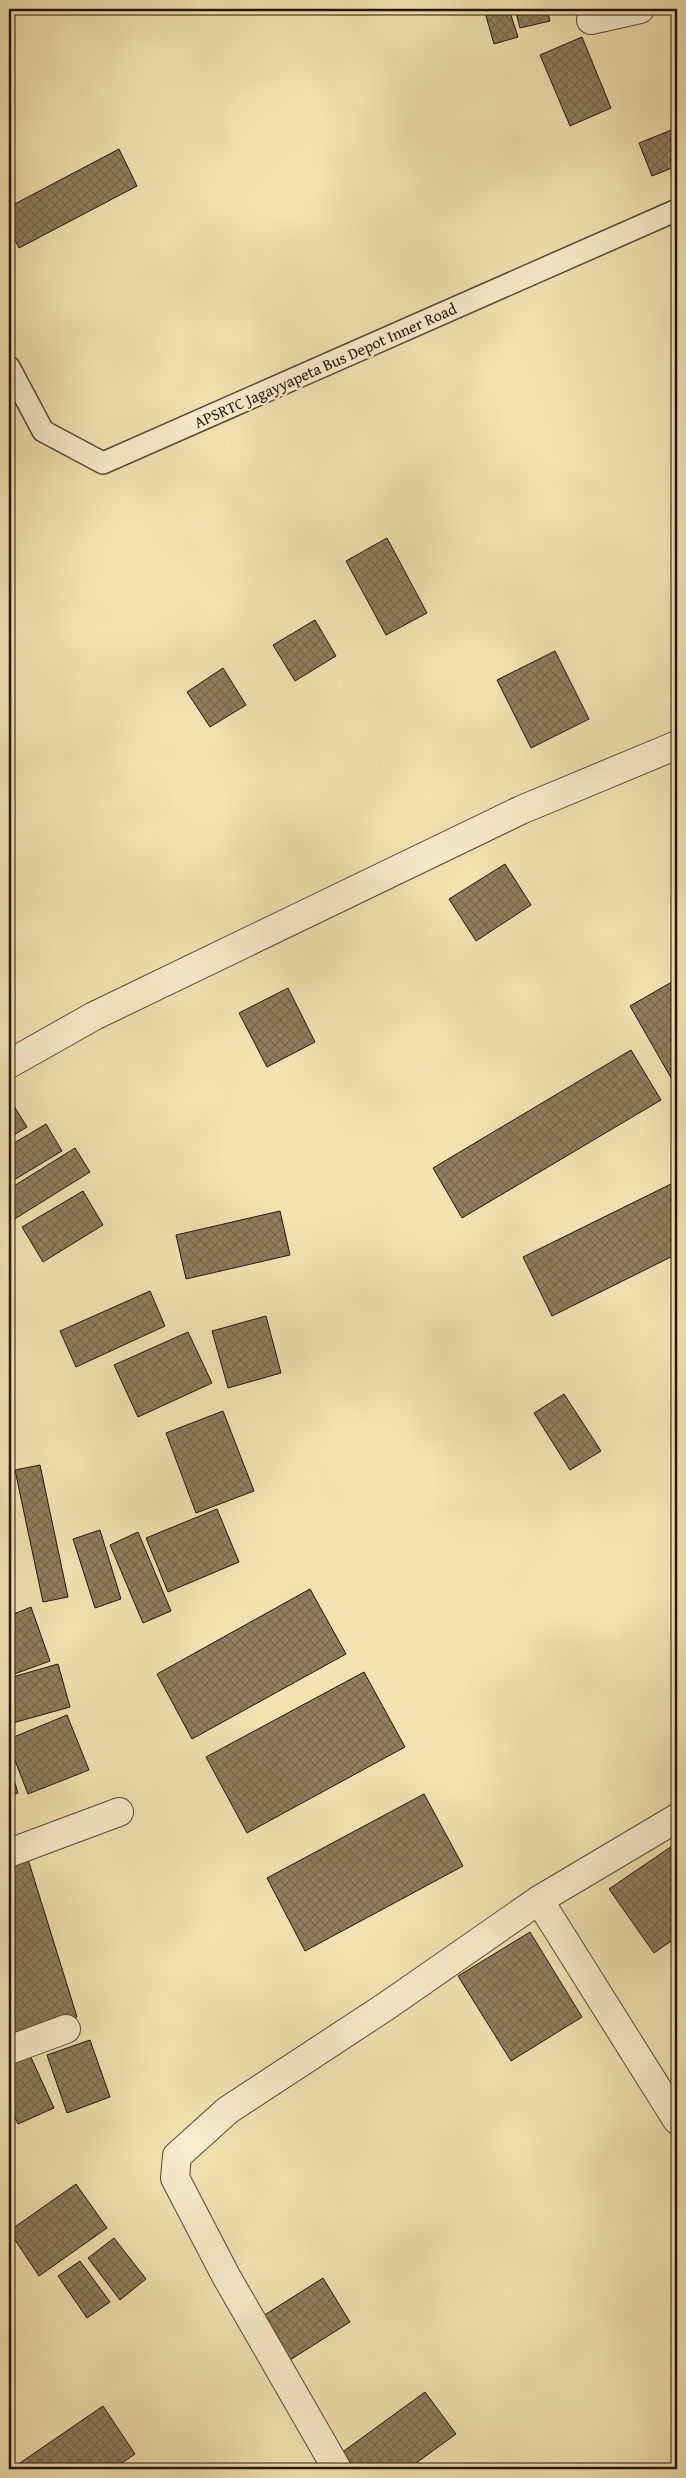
<svg xmlns="http://www.w3.org/2000/svg" width="686" height="2478" font-family="'Gentium Book Plus',serif">
	<defs>
		<pattern id="building-cross-hatch" width="8" height="8" patternUnits="userSpaceOnUse" patternTransform="scale(1.25)"><rect width="8" height="8" fill="#917f60"/><path d="M0 0l8 8M0 8l8-8" fill="none" stroke="#76674d"/></pattern>
	</defs>
	<rect width="100%" height="100%" fill="#f3e3b3"/>
	<filter id="stains"><feTurbulence type="fractalNoise" baseFrequency=".004" numOctaves="4"/><feColorMatrix values="0 0 0 0 .2 0 0 0 0 .09 0 0 0 0 .02 0 0 0 .5 -.17"/></filter>
	<radialGradient id="worn" r=".72"><stop offset=".6" stop-color="#630" stop-opacity="0"/><stop offset="1" stop-color="#630" stop-opacity=".3"/></radialGradient>
	<g fill="url(#building-cross-hatch)" stroke="#261306">
		<path d="M484,9H509L518,37L494,44Z"/>
		<path d="M515,9H547L550,21L520,28Z"/>
		<path d="M582,37L611,108L570,126L540,55Z"/>
		<path d="M674,129L677,138V166L652,176L639,143Z"/>
		<path d="M119,149L137,186L19,248L9,228V207Z"/>
		<path d="M387,538L427,613L386,635L346,561Z"/>
		<path d="M315,620L336,656L295,681L273,645Z"/>
		<path d="M555,651L589,719L531,748L497,680Z"/>
		<path d="M223,668L246,705L210,727L187,692Z"/>
		<path d="M505,864L531,905L476,941L449,899Z"/>
		<path d="M677,979V1081L674,1083L630,1006Z"/>
		<path d="M288,988L315,1042L267,1067L239,1013Z"/>
		<path d="M631,1050L661,1100L462,1218L433,1168Z"/>
		<path d="M9,1098L27,1127L9,1138Z"/>
		<path d="M46,1124L62,1151L9,1183V1146Z"/>
		<path d="M75,1148L90,1172L13,1220L9,1213V1189Z"/>
		<path d="M677,1181V1254L552,1316L523,1257Z"/>
		<path d="M83,1191L103,1225L43,1262L22,1227Z"/>
		<path d="M280,1211L290,1255L186,1279L176,1235Z"/>
		<path d="M150,1291L165,1326L76,1367L60,1331Z"/>
		<path d="M266,1316L281,1373L228,1388L212,1331Z"/>
		<path d="M188,1332L212,1383L138,1417L114,1365Z"/>
		<path d="M564,1394L601,1451L570,1470L534,1413Z"/>
		<path d="M223,1411L254,1491L196,1513L166,1433Z"/>
		<path d="M40,1465L68,1597L43,1602L15,1470Z"/>
		<path d="M217,1509L239,1562L168,1592L146,1538Z"/>
		<path d="M100,1530L121,1599L95,1608L73,1539Z"/>
		<path d="M138,1532L171,1611L143,1623L110,1545Z"/>
		<path d="M9,1556L15,1571L9,1574Z"/>
		<path d="M310,1589L346,1654L192,1739L157,1674Z"/>
		<path d="M31,1607L50,1661L9,1676V1616Z"/>
		<path d="M58,1664L70,1707L9,1724V1678Z"/>
		<path d="M364,1672L405,1747L247,1833L206,1757Z"/>
		<path d="M67,1715L89,1770L28,1794L9,1745V1739Z"/>
		<path d="M9,1763L18,1793L9,1796Z"/>
		<path d="M424,1794L463,1866L305,1951L267,1878Z"/>
		<path d="M675,1844L677,1848V1937L654,1953L609,1889Z"/>
		<path d="M27,1856L77,2017L9,2039V1862Z"/>
		<path d="M530,1932L582,2017L511,2061L458,1976Z"/>
		<path d="M90,2040L110,2097L67,2113L47,2055Z"/>
		<path d="M29,2053L54,2108L18,2124L9,2104V2062Z"/>
		<path d="M76,2184L107,2228L39,2276L9,2231Z"/>
		<path d="M114,2238L146,2279L120,2300L88,2258Z"/>
		<path d="M80,2261L110,2302L87,2318L58,2276Z"/>
		<path d="M323,2278L350,2322L282,2365L255,2321Z"/>
		<path d="M425,2392L456,2434L408,2469H347L337,2456Z"/>
		<path d="M103,2406L135,2454L113,2469H20L17,2465Z"/>
	</g>
	<g fill="none" stroke-linecap="round" stroke-linejoin="round">
		<g stroke="#594731" stroke-width="24">
			<path id="service" d="M9,367L43,431L103,463L677,210"/>
		</g>
		<g stroke="#594731" stroke-width="30">
			<g id="minor">
				<path d="M591,20L640,9"/>
				<path d="M9,1064L94,1016L521,810L677,745"/>
				<path d="M9,1853L119,1812"/>
				<path d="M539,1900L677,2120"/>
				<path d="M9,2050L66,2029"/>
				<path d="M337,2469L226,2276L175,2178L177,2156L228,2110L385,2007L539,1900L677,1818"/>
			</g>
		</g>
		<use href="#service" stroke="#f7edce" stroke-width="21"/>
		<use href="#minor" stroke="#f7edce" stroke-width="28"/>
	</g>
	<g text-anchor="middle" stroke-width="4.5" stroke-linejoin="round" paint-order="stroke">
		<g font-size="16" fill="#261306" stroke="#f7edce">
			<text transform="translate(325 365) rotate(-24)" y="6">APSRTC Jagayyapeta Bus Depot Inner Road</text>
		</g>
	</g>
	<rect width="686" height="2478" fill="none" stroke="#f3e3b3" stroke-width="30"/>
	<rect x="10" y="10" width="666" height="2458" fill="none" stroke="#261306" stroke-width="2.5"/>
	<rect x="15" y="15" width="656" height="2448" fill="none" stroke="#261306"/>
	<rect width="100%" height="100%" filter="url(#stains)"/>
	<rect width="100%" height="100%" fill="url(#worn)"/>
</svg>
